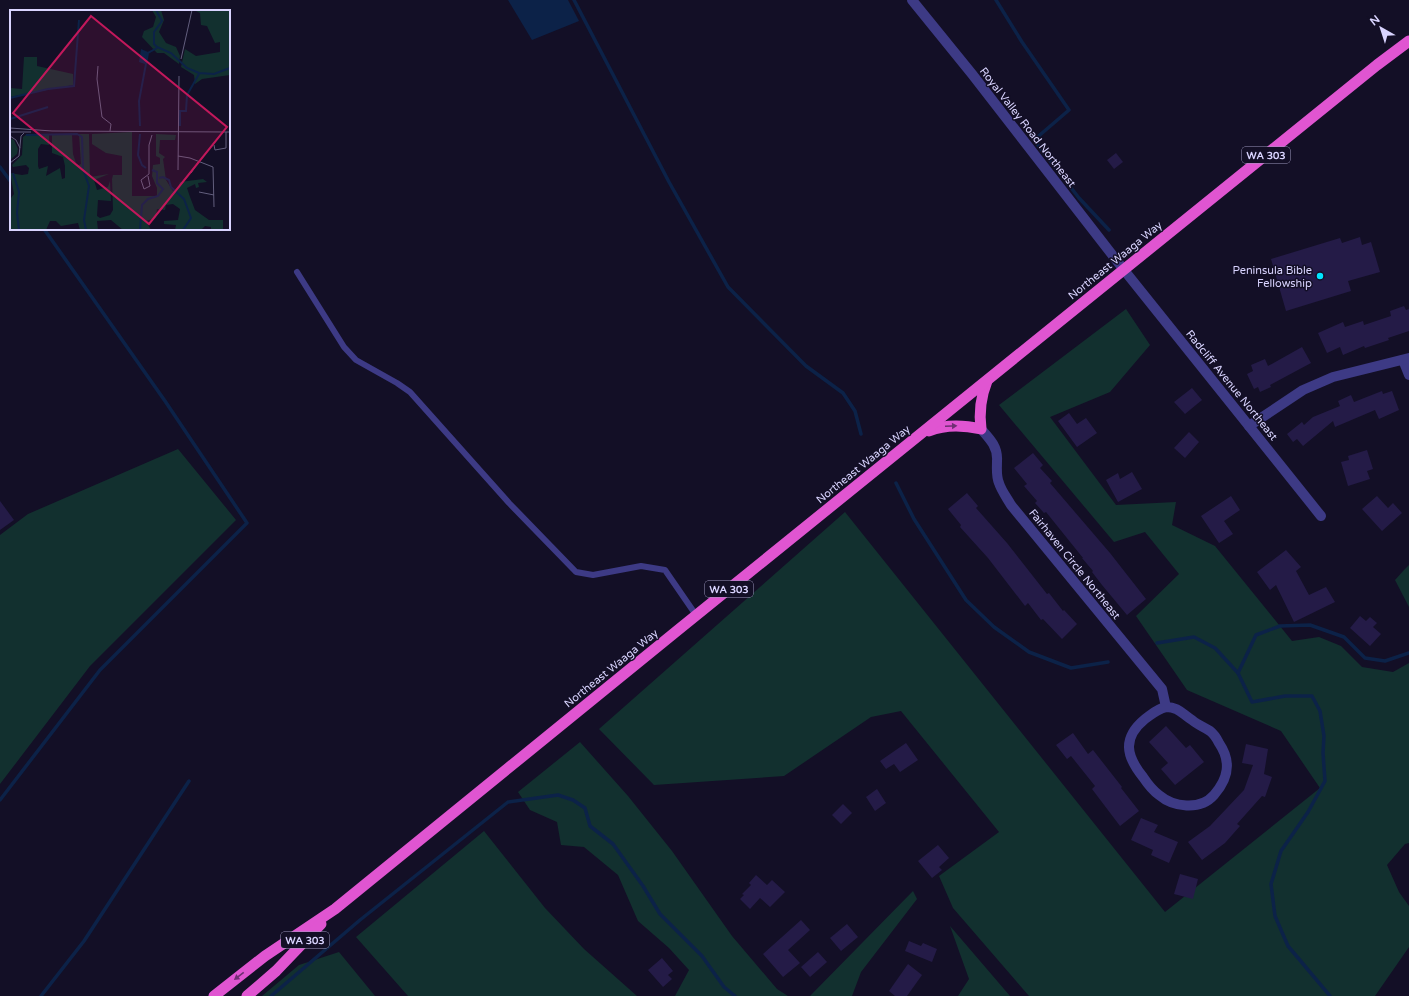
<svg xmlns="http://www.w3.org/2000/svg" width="1409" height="996" font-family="'Varela Round',sans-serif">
	<rect width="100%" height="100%" fill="#130f26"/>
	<g fill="#12302f">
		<path d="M1126,309L1150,345L1110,392L1050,417L1116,505L1176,502L1172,525L1215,546L1292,641L1319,637L1341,646L1362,667L1393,672L1409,663V843L1405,844L1387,865L1399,892L1409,906V947L1375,996H1029L953,908L939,876L999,832L901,711L871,717L784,776L654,785L599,729L845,512L1165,912L1320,788L1281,731L1187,690L1136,616L1179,574L1145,532L1114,542L999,405Z"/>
		<path d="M178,449L236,520L90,666L0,784V535L28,514Z"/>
		<path d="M1409,565V607L1395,580L1404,570Z"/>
		<path d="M580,742L628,796L672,851L732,936L777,989L788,996H675L689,970L669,948L638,921L618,875L584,847L561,845L557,822L530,810L518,792Z"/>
		<path d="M484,831L545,908L584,949L637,996H408L356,937Z"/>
		<path d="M913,891L917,899L861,972L852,996H810Z"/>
		<path d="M950,926L1010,996H958L969,979Z"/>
		<path d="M339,952L375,996H262L299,965Z"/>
	</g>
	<path fill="#0c2248" d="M508,0H568L579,21L532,40Z"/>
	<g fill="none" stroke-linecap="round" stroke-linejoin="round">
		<g stroke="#0c2248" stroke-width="3.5">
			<path d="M574,0L669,182L728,287L806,366L843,393L855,411L861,434"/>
			<path d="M996,0L1022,42L1069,110L1034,140L1079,198L1109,230"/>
			<path d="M0,167L11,182"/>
			<path d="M896,483L914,519L966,600L994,627L1029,652L1071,668L1108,662"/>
			<path d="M1157,643L1194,637L1215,648L1238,673L1252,702L1285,696H1312L1320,711L1324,736L1323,753L1325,781L1308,812L1281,851L1271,884L1275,916L1288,946L1330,996"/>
			<path d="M1238,673L1256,635L1280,626L1310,625L1344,637L1365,658L1385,661L1409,653"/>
			<path d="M0,800L100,670L247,523L165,401L44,229"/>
			<path d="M41,996L84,941L189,781"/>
			<path d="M271,996L360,920L508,802L558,795L573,800L585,808L590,826L613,844L643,886L660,914L702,956L724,987L735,996"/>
		</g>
	</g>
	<g fill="#241b47">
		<path d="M1116,153L1123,162L1114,169L1107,160Z"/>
		<path d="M1360,237L1362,245L1371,242L1380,272L1348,281L1351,291L1286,311L1271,259L1340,238L1342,243Z"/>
		<path d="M1404,306L1406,310L1409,309V331L1388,338L1389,340L1365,348L1364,346L1343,355L1340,347L1327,353L1318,333L1343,322L1345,327L1363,321L1364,325L1391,316L1390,311Z"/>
		<path d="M1302,347L1311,363L1270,385L1271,387L1260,392L1258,387L1254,389L1247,374L1253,371L1251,365L1265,359L1268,366Z"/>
		<path d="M1192,388L1202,400L1185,414L1174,402Z"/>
		<path d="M1382,391L1383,394L1392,391L1399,410L1379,419L1375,410L1335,427L1333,421L1303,446L1297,439L1293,442L1287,434L1302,422L1304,425L1313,417L1340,406L1338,401L1351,395L1354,402Z"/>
		<path d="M1069,413L1077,424L1086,418L1097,433L1077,447L1058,421Z"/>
		<path d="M1189,432L1199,442L1185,458L1174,448Z"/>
		<path d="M1367,450L1373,469L1367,471L1370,479L1348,486L1341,462L1349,460L1348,456Z"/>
		<path d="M1033,453L1043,465L1040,468L1052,481L1050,483L1110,553L1146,599L1127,615L1102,585L1092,572L1093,571L1082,558H1083L1046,512L1044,513L1035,503L1037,501L1024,486L1027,484L1014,468Z"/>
		<path d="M1132,472L1142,489L1118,502L1106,480L1118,473L1120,479Z"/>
		<path d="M967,493L978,506L976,508L1007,543L1047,594L1049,593L1063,611L1064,610L1077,624L1062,639L1043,619L1041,620L1028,603L1025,606L988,558L960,527L961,525L948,509Z"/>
		<path d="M1231,496L1240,510L1224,521L1233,534L1219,543L1201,516Z"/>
		<path d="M1377,496L1388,508L1393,503L1402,513L1382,531L1362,509Z"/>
		<path d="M0,501L14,520L0,530Z"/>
		<path d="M1286,550L1301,567L1296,571L1309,595L1326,587L1335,602L1294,622L1276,585L1270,590L1257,572Z"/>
		<path d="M1360,616L1366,621L1370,617L1377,623L1373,627L1381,634L1370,646L1350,628Z"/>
		<path d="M1166,726L1186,748L1190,745L1204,762L1175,785L1161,769L1168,763L1149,742Z"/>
		<path d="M1073,733L1088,754L1093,750L1122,787L1121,788L1139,811L1120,826L1092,789L1095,786L1071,756L1067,759L1056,745Z"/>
		<path d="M906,743L918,760L900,772L894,764L886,769L880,761Z"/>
		<path d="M1246,744L1268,749L1264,774L1272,777L1265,797L1262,796L1237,824L1240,826L1225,843L1202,860L1188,842L1210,826L1244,790L1253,765L1242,763Z"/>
		<path d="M877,789L886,803L875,811L866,797Z"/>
		<path d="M843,804L852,813L841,824L832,815Z"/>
		<path d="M1141,818L1158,825L1154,832L1178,842L1169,863L1151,855L1153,850L1131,840Z"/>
		<path d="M938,845L949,858L939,867L942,870L932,878L918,861Z"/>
		<path d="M1180,874L1198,879L1193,899L1174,894Z"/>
		<path d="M756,875L767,885L772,880L785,892L770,907L760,898L750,909L740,899L744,895L742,894L751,885L749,883Z"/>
		<path d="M801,920L810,930L788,950L800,963L783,977L763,954Z"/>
		<path d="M847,924L858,937L841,951L830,938Z"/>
		<path d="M909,941L921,946L923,943L937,949L932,962L905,951Z"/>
		<path d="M818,952L827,962L810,977L801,967Z"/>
		<path d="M662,958L673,971L668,975L672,979L663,987L648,970Z"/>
		<path d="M908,964L922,975L907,996H895L889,991Z"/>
	</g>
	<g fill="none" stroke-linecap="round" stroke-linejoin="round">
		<path stroke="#3d3a85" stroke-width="6" d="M297,272L344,347L356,360L397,383L410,392L509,503L576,572L593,575L641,566L665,570L696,615"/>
		<g stroke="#3d3a85" stroke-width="10">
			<path d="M912,0L972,74L1124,270L1321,516"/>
			<path d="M1403,360L1409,375"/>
			<path d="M1249,426L1303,390L1333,377L1409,358"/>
			<path d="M981,429C990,439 998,447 997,461C997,469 996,476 999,483C1001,490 1007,498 1011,505L1162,689L1166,707C1157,709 1152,714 1145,719C1122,738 1126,756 1143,777C1147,783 1152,790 1159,795C1173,807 1200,811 1214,795C1228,779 1232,762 1219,743C1217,739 1214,734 1210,731C1204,727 1198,725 1192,720C1182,714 1179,707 1166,707"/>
		</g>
		<g stroke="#e055d1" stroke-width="11">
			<path d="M929,431C946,424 963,425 981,429C979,413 981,396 987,381"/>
			<path d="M214,996L265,956L335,909L678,630L1377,65L1409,41"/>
			<path d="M247,996L276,971L321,924"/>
		</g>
	</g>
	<defs><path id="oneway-solid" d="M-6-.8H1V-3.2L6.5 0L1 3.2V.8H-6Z"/></defs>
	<g fill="#6f2e73">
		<use href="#oneway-solid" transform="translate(951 426) rotate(-2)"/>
		<use href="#oneway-solid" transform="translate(239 976) rotate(142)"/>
	</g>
	<circle fill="#00e5ff" stroke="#130f26" stroke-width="1.5" cx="1320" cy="276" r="4"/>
	<g text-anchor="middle" stroke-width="3" stroke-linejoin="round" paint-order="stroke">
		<g fill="#130f26" stroke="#9e99be" stroke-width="1">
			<rect x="1242" y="147" width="48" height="16" rx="3"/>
			<rect x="705" y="581" width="48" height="16" rx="3"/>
			<rect x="281" y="932" width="48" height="16" rx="3"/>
		</g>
		<g font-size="10" font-weight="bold" fill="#d9d4ff">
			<text x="1266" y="159">WA 303</text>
			<text x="729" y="593">WA 303</text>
			<text x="305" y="944">WA 303</text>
		</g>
		<g font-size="11" fill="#d9d4ff" stroke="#130f26">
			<text transform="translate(1028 127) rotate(52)" y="4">Royal Valley Road Northeast</text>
			<text transform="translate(1115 260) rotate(-39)" y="4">Northeast Waaga Way</text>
			<text transform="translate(1232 385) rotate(51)" y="4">Radcliff Avenue Northeast</text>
			<text transform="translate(863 464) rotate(-39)" y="4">Northeast Waaga Way</text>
			<text transform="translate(1075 564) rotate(51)" y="4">Fairhaven Circle Northeast</text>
			<text transform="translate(611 668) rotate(-39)" y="4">Northeast Waaga Way</text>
		</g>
		<g font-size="11" fill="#d9d4ff" stroke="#130f26" text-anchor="end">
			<text x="1312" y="274">Peninsula Bible<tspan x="1312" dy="13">Fellowship</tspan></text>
		</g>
	</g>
	<g transform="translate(10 10)">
		<rect width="220" height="220" fill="#130f26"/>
		<path d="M142,0H151L154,10L149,22L156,33L166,37L170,46L169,54L154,43H147L132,27L134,21L143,17L146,7ZM184,0H220V65L192,69L185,74L184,65L171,57L175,39L186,46L210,42V32L205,33L197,16L191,15L190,3ZM14,47H27V56L63,64V75L0,87V78L12,79ZM122,122V186H147V178L142,166L143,155L150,154V148L146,146V124L166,125L165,130H150L149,143L155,147L153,149L156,170L163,181H167L170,172L193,169L197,172L188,173L189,177L186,178L185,174L177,178L180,187L185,200L199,210H213V220H201V217L195,216L191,220H165L166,215L154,214V211L168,210L170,199L163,194L156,195L155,200L147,199L146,208L136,211L141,220H113L101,210L87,211L88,220H70L68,213L51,216L46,211H40L36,220H0L1,188L4,184L0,163L12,165L18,164L19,158L16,155L3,157L2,155L12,145L13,127L17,124L39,125V135L31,134L28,139V156L29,159L38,156L36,166L50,158L52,169L55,168V156L53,147L42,143V125H62L63,144L67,156L71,154L69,124H79L80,167L99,164L84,170L87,180L98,177L100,171L101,191L88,190L87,206L90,208L100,205L103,200L102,169L103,165H112V146L96,143L82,134V124ZM0,128L4,130L8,139L7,144L0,150Z" fill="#12302f"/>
		<path d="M131,39L138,42L135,54L129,52Z" fill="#0c2248"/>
		<path fill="none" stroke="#0c2248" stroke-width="2" d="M146,0L152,11L144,22V34L147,37L161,43L177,58L189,63L204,64L220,58M0,88L38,79L64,76L69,10M0,109L38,97M130,116L129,91L138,43L147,38M170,116V101H176L177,85L189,64M130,124L128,145L132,155L136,158M16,125L67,124L72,127L73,159L79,176L74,210L76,220M3,163L9,182L7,203L9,220M149,168L153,167L159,170L161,177L174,189L181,208L173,220M130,220L132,195L138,189L148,186L153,179L147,173V162L142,160"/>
		<path fill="none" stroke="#625e7d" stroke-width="1" d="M171,49L182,0M88,56L87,69L92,107L101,114L100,121M0,118L42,121L220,122M0,122H21M0,126L6,130L10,138M204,135L205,140L216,138V122M168,146L180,148L203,157L204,197M0,153L9,146L11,126L14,123M168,160L169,66M181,163L189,151M138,166L140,176L134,179L131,170L139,164V135L142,125M189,182L204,185"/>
		<path fill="#c2185b" fill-opacity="0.15" stroke="#c2185b" stroke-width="2" d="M81,6L217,117L139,214L3,103Z"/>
		<rect width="220" height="220" fill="none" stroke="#d9d4ff" stroke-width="2"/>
	</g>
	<g transform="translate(1381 28) rotate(321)" stroke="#130f26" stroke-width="3" paint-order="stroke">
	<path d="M0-3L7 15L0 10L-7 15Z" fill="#d9d4ff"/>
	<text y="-6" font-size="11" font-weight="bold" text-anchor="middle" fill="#d9d4ff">N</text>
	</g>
</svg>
